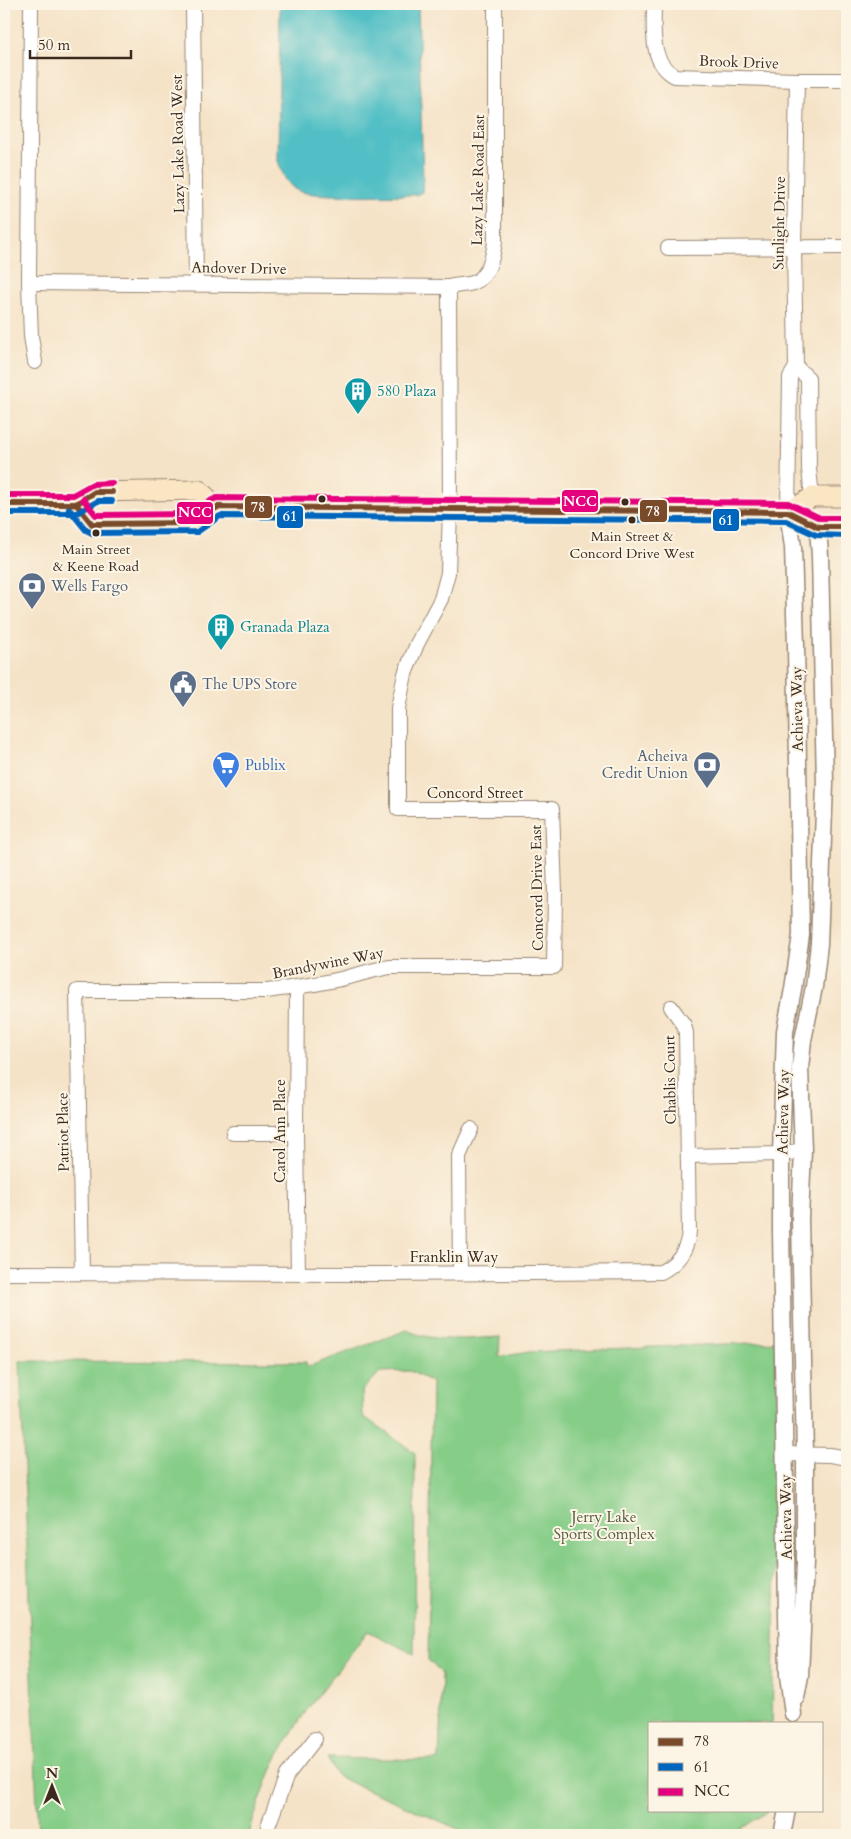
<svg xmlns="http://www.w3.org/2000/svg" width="851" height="1839" font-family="Cardo,serif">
	<rect width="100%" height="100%" fill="#fcf5e5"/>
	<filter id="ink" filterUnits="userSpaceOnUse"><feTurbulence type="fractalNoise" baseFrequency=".02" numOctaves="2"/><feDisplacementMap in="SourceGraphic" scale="10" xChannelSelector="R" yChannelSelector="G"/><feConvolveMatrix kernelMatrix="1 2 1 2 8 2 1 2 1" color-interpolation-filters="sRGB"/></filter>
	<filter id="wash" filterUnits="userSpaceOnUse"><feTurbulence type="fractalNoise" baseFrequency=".0096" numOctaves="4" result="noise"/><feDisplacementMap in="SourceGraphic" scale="20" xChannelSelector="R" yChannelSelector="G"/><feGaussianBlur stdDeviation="1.12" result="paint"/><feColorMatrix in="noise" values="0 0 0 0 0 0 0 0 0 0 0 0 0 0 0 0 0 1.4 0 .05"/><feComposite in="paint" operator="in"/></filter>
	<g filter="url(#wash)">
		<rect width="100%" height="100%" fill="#f5e3c8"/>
		<path fill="#86cd88" stroke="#607c53" d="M407,1330C436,1344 470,1338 500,1337L499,1357L529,1352L776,1342L778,1482L772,1723H650V1810H769L738,1831L683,1835H472L338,1777L327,1758L439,1760L442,1674L428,1660L432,1382L410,1371L380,1372L362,1391L363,1416L415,1453L414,1654L368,1631C336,1674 299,1714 275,1762C265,1783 258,1807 250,1830V1835H38L20,1361L306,1362L307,1367Z"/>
		<path fill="#51bfc5" stroke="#467472" d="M280,4H418L423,183L422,192L416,195C396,195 308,198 296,190C285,183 282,171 278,161Z"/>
	</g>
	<g filter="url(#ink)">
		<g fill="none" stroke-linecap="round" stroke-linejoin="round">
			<g stroke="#988673" stroke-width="16">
				<g id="minor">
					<path d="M31,4L29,283L31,336L35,362"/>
					<path d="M193,4L196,284"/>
					<path d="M654,4C654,28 649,63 675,76L797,80H847"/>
					<path d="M668,248L847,247"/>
					<path d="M29,283L449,287C457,285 466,285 473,283C489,277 493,256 495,242V4"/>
					<path d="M796,367L808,378L809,469L812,497"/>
					<path d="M788,512L790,377L796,367L794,248L797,80"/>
					<path d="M297,988L296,1133L298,1274"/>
					<path d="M233,1133H296"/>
					<path d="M688,1156L781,1154L803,1150"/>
					<path d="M4,1273L382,1274L661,1272C678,1263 687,1251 689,1232L686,1033L684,1025L671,1007"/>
					<path d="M82,1273L77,991H267C290,988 313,985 336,980C355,976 371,970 390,967H554L555,892L552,809H398V708L405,674L417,644L441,599L448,573L450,509L449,287"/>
					<path d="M460,1273L459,1156L471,1129"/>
					<path d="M785,1454L830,1455L847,1458"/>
					<path d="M267,1835L268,1826L287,1775L315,1739"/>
				</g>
			</g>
			<g stroke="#988673" stroke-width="19">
				<g id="tertiary">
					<path d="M788,512L793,547L796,646L801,935L793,989L785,1031L781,1154V1231L788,1676L793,1714"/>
					<path d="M796,1697L800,1676L805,1562V1455L800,1219L803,1150L800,1068L803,1040L814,987L819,944L825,784L820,556L818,527"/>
					<path d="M782,1835L787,1810"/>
				</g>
			</g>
			<g stroke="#988673" stroke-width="21">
				<g id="secondary">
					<path d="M4,504H76L95,492L199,490L217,507"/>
					<path d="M76,504L92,524L196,523L217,507L788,512L818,527H847"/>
					<path d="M788,512L812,497H847"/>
				</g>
			</g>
			<use href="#minor" stroke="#fff" stroke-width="14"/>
			<use href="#tertiary" stroke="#fff" stroke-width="16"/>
			<use href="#secondary" stroke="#fbe6c4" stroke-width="19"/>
			<g stroke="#fcf5e5" stroke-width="10">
				<g id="bus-1">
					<path d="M4,504H76L95,492H112"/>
					<path d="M76,504L92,524L196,523L217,507L788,512L818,527H847"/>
				</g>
			</g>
			<g stroke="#fcf5e5" stroke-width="10">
				<g id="bus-2">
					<path d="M69,509L86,530L92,533L197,532L220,516L786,521L816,535L847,536"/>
					<path d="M4,513H77L98,501H112"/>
				</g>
			</g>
			<g stroke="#fcf5e5" stroke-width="10">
				<g id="bus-3">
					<path d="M4,495H73L93,484L112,483"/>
					<path d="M83,499L96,515L193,514L212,500L217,498L788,503L820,518H847"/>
				</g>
			</g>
			<use href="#bus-1" stroke="#7a4b2a" stroke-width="6"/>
			<use href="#bus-2" stroke="#0065bd" stroke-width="6"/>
			<use href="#bus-3" stroke="#e5007d" stroke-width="6"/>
		</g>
	</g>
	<defs>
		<g id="building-pin" transform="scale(1.4375)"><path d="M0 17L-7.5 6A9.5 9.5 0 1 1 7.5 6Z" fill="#0f9aa8" stroke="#fcf5e5"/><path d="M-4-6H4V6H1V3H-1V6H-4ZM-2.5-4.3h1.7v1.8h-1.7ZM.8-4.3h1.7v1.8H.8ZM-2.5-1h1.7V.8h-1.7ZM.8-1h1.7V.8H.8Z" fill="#fff"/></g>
		<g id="bank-pin" transform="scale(1.4375)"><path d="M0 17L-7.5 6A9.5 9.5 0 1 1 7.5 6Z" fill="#5c6f8a" stroke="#fcf5e5"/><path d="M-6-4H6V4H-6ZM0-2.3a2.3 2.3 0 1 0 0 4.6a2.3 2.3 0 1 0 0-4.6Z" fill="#fff"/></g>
		<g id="civic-pin" transform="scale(1.4375)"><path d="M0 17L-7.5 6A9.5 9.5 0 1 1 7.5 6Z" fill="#5c6f8a" stroke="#fcf5e5"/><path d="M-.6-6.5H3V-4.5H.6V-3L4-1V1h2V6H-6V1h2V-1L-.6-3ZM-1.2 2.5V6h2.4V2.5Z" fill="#fff"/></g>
		<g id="supermarket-pin" transform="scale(1.4375)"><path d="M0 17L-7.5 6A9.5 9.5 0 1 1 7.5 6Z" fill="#3f7fe0" stroke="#fcf5e5"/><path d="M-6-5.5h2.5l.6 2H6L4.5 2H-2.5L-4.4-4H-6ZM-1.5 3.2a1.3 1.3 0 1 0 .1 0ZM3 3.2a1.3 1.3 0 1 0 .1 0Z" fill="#fff"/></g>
	</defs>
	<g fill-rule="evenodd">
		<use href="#building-pin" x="358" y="391"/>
		<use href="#bank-pin" x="32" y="586"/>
		<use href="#building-pin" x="221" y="627"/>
		<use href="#civic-pin" x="183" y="684"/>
		<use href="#supermarket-pin" x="226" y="765"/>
		<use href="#bank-pin" x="707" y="765"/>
	</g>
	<g fill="#3b2a1e" stroke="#fcf5e5" stroke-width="2">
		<circle cx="322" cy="499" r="4.5"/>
		<circle cx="625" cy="502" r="4.5"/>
		<circle cx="632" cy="520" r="4.5"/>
		<circle cx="96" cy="533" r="4.5"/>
	</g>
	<g text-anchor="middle" stroke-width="4" stroke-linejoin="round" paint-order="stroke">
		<g font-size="14" fill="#3b2a1e" stroke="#fcf5e5">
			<text x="632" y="541">Main Street &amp;<tspan x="632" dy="17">Concord Drive West</tspan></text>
			<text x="96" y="554">Main Street<tspan x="96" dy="17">&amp; Keene Road</tspan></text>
		</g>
		<g font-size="15" fill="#3b2a1e" stroke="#fcf5e5">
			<text transform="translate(739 62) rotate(2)" y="5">Brook Drive</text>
			<text transform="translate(178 144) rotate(-91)" y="5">Lazy Lake Road West</text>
			<text transform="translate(478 180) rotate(-89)" y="5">Lazy Lake Road East</text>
			<text transform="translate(779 223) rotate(-89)" y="5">Sunlight Drive</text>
			<text transform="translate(239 268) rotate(1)" y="5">Andover Drive</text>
			<text transform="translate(797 709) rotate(-91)" y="5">Achieva Way</text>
			<text x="475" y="798">Concord Street</text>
			<text transform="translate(537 888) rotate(-91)" y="5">Concord Drive East</text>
			<text transform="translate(328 963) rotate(-11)" y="5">Brandywine Way</text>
			<text transform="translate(670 1080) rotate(-91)" y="5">Chablis Court</text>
			<text transform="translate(783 1112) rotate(-89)" y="5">Achieva Way</text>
			<text transform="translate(280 1131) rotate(-90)" y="5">Carol Ann Place</text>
			<text transform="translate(63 1132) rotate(-91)" y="5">Patriot Place</text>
			<text x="454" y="1262">Franklin Way</text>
			<text transform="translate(786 1517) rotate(-91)" y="5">Achieva Way</text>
		</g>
		<g font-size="15" fill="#0d838f" stroke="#fcf5e5" text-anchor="start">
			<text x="377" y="396">580 Plaza</text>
			<text x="240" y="632">Granada Plaza</text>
		</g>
		<g font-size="15" fill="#4e5e75" stroke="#fcf5e5" text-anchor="start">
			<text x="51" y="591">Wells Fargo</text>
			<text x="202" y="689">The UPS Store</text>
			<text x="688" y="761" text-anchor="end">Acheiva<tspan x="688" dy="17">Credit Union</tspan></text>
		</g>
		<g font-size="15" fill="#366cbe" stroke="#fcf5e5" text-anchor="start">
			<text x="245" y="770">Publix</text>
		</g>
		<g font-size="15" fill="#525b3e" stroke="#fcf5e5">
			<text x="604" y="1522">Jerry Lake<tspan x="604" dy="17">Sports Complex</tspan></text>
		</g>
	</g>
	<g stroke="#fcf5e5" stroke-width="2">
		<rect x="561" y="489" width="38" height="24" rx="5" fill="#e5007d"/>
		<rect x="244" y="495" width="29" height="24" rx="5" fill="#7a4b2a"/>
		<rect x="639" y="499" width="29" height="24" rx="5" fill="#7a4b2a"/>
		<rect x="176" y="501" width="38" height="24" rx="5" fill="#e5007d"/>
		<rect x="276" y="505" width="28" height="24" rx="5" fill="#0065bd"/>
		<rect x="712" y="508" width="28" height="24" rx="5" fill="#0065bd"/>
	</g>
	<g font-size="14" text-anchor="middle" font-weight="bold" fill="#fff">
		<text x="580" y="506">NCC</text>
		<text x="258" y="512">78</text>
		<text x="653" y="516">78</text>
		<text x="195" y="517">NCC</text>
		<text x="290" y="521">61</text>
		<text x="726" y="525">61</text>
	</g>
	<rect width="851" height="1839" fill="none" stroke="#fcf5e5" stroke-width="20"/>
	<rect x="648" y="1722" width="175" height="90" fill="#fcf5e5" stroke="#afa495"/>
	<rect x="658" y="1738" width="25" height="8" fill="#7a4b2a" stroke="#afa495"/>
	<text x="694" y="1746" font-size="15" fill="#3b2a1e">78</text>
	<rect x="658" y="1763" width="25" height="8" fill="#0065bd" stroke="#afa495"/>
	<text x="694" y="1772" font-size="15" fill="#3b2a1e">61</text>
	<rect x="658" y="1788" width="25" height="8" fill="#e5007d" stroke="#afa495"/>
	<text x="694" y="1796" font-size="15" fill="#3b2a1e">NCC</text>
	<g transform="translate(52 1786)" stroke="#fcf5e5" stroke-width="4" paint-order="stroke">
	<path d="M0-4L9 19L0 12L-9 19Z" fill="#3b2a1e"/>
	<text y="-8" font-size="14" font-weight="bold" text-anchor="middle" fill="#3b2a1e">N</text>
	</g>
	<path d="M30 50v8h101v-8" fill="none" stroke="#3b2a1e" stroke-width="2.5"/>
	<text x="38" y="50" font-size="15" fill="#3b2a1e" stroke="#fcf5e5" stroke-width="4" paint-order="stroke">50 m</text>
</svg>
